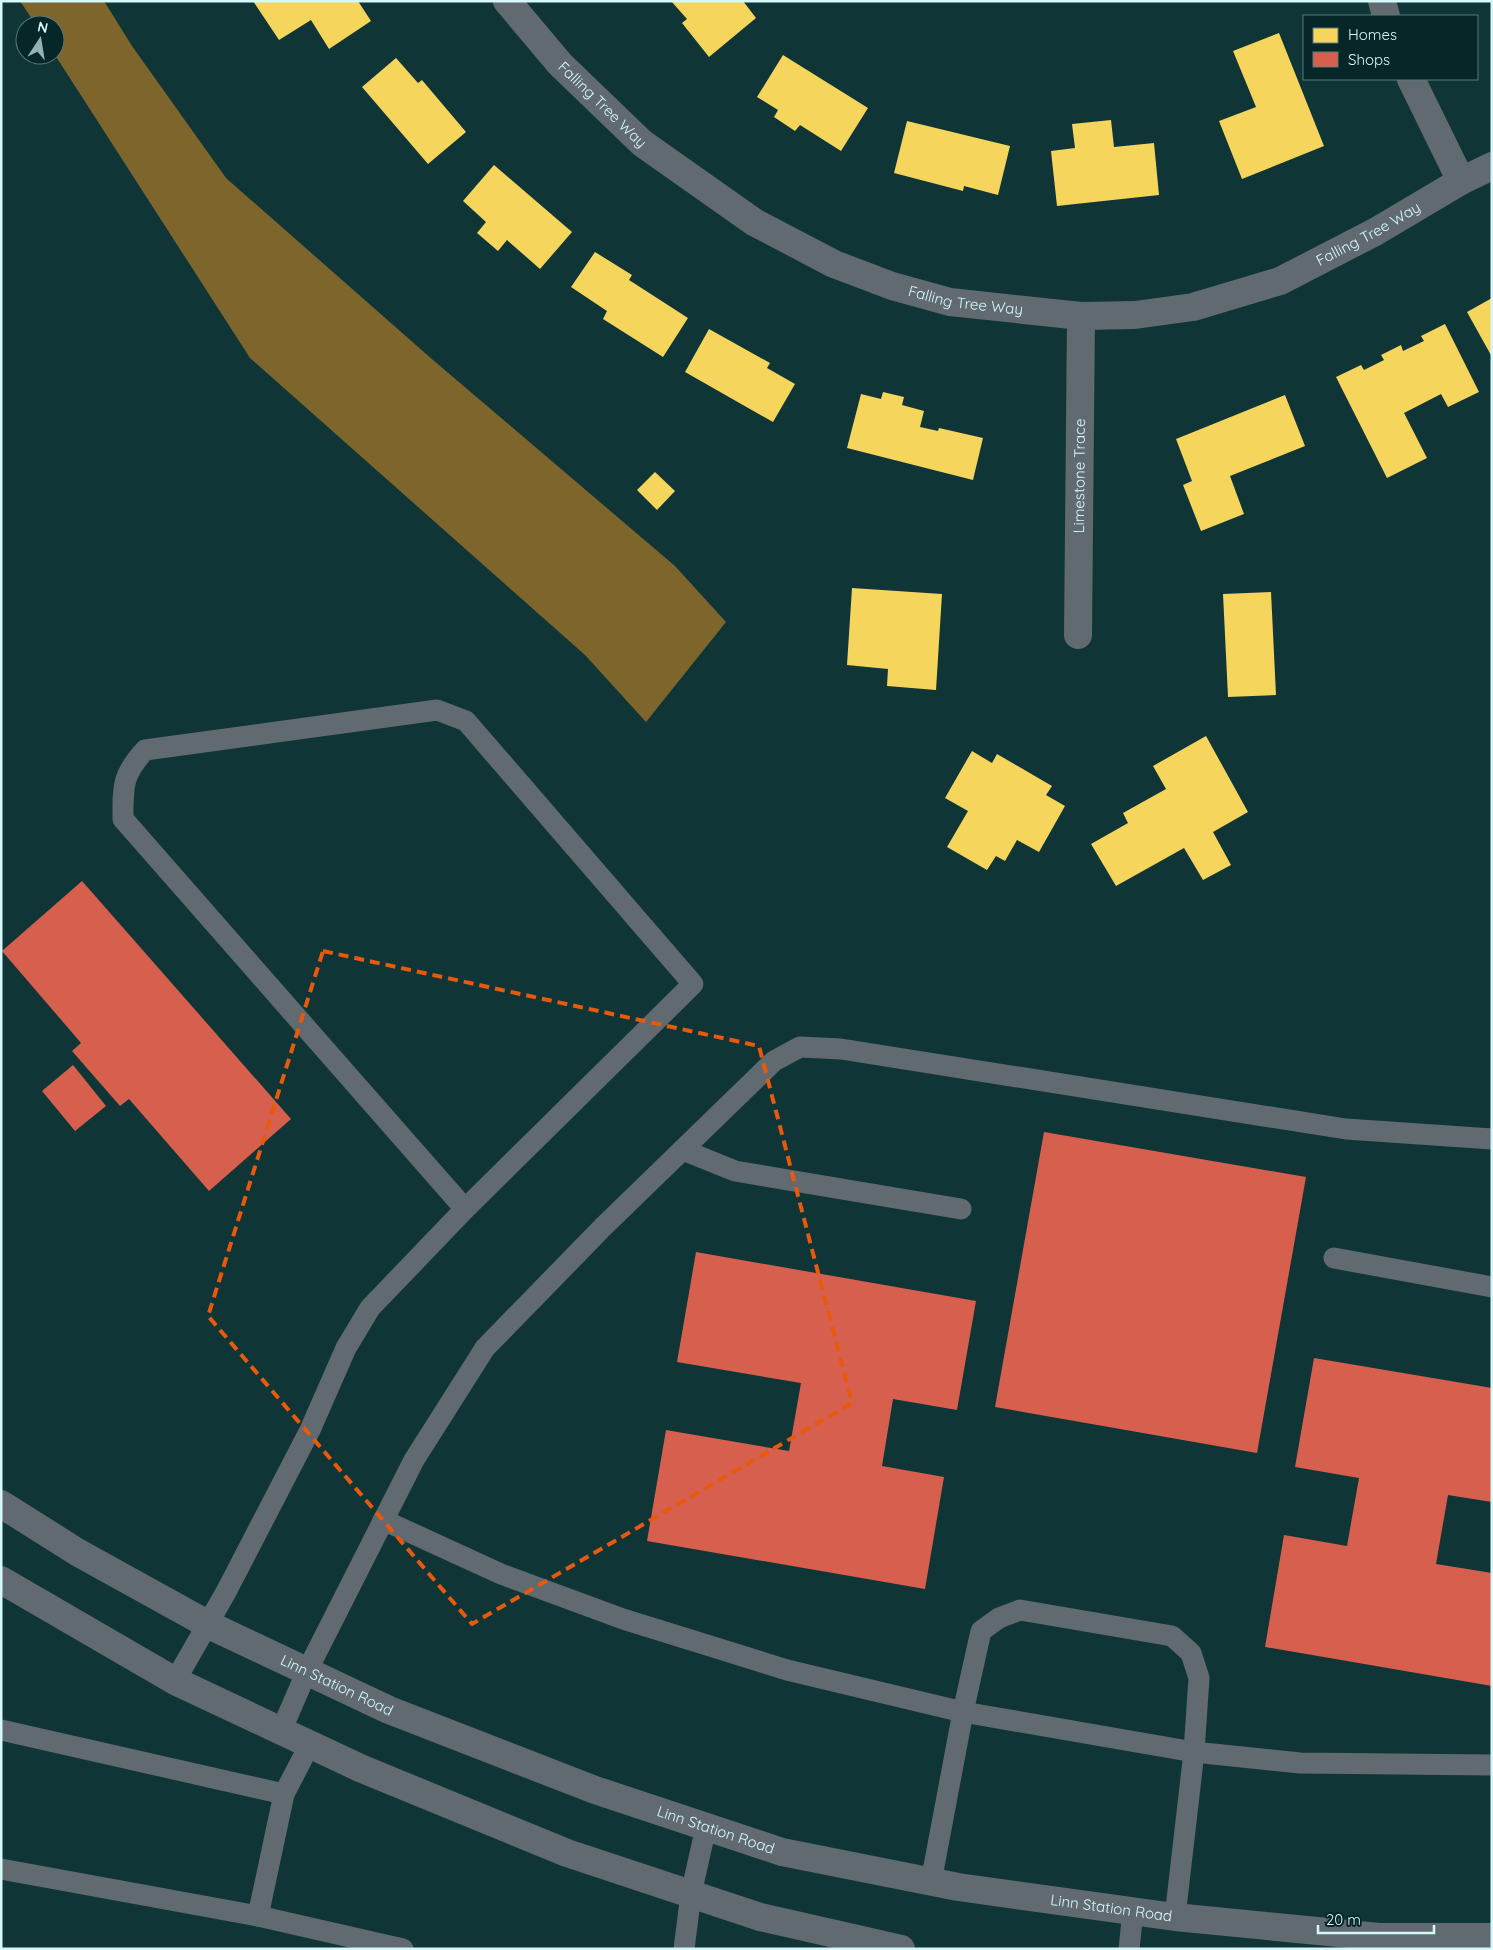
<svg xmlns="http://www.w3.org/2000/svg" width="1493" height="1950" font-family="Quicksand,sans-serif">
	<rect width="100%" height="100%" fill="#103537"/>
	<path fill="#7d652c" d="M20,1H104L132,46L226,178L433,360L675,566L726,622L646,722L585,655L250,358L55,55V25H36Z"/>
	<g fill="#f6d55c">
		<path d="M253,1H358L371,21L329,49L311,20L279,40Z"/>
		<path d="M671,1H743L756,18L709,57L682,23L687,19Z"/>
		<path d="M1279,33L1324,146L1242,179L1219,121L1256,107L1233,51Z"/>
		<path d="M783,55L868,108L841,151L800,125L795,131L774,117L778,110L757,97Z"/>
		<path d="M396,58L418,83L422,80L466,132L428,164L362,87Z"/>
		<path d="M1111,120L1114,147L1154,143L1159,195L1057,206L1051,151L1075,148L1072,124Z"/>
		<path d="M907,121L1010,146L998,195L964,186L963,191L894,173Z"/>
		<path d="M494,165L572,232L540,269L507,240L498,251L477,233L486,222L463,201Z"/>
		<path d="M595,252L632,275L629,280L688,318L663,357L603,319L607,311L571,287Z"/>
		<path d="M1492,298V357L1467,312Z"/>
		<path d="M1445,324L1479,392L1448,407L1441,394L1404,413L1427,458L1387,478L1336,377L1361,365L1364,370L1384,360L1381,355L1401,345L1403,351L1424,341L1421,336Z"/>
		<path d="M709,329L770,363L767,368L795,384L773,422L685,372Z"/>
		<path d="M883,392L904,397L902,405L924,411L920,427L938,431L939,428L983,438L973,480L847,448L861,394L881,399Z"/>
		<path d="M1285,395L1305,446L1230,476L1244,514L1201,531L1183,485L1192,481L1176,439Z"/>
		<path d="M655,472L675,491L657,510L637,490Z"/>
		<path d="M852,588L942,594L936,690L887,686L888,669L847,665Z"/>
		<path d="M1271,592L1276,695L1228,697L1223,594Z"/>
		<path d="M1206,736L1248,812L1213,832L1231,865L1203,880L1184,848L1116,886L1091,844L1128,823L1123,813L1166,789L1153,766Z"/>
		<path d="M972,751L992,763L997,754L1052,786L1046,795L1065,806L1039,852L1017,840L1005,861L996,856L987,870L947,847L968,811L945,798Z"/>
	</g>
	<g fill="#d6604d">
		<path d="M82,881L291,1119L209,1191L129,1099L120,1106L72,1051L81,1043L2,951Z"/>
		<path d="M73,1065L106,1106L75,1131L42,1091Z"/>
		<path d="M1044,1132L1306,1177L1257,1453L995,1407Z"/>
		<path d="M696,1252L976,1301L957,1410L893,1399L882,1466L944,1477L925,1589L647,1541L666,1430L789,1451L801,1383L677,1362Z"/>
		<path d="M1314,1358L1492,1388V1502L1448,1495L1436,1564L1492,1573V1686L1265,1647L1284,1535L1347,1546L1359,1478L1295,1467Z"/>
	</g>
	<g fill="none" stroke-linecap="round" stroke-linejoin="round">
		<g stroke="#616a70" stroke-width="21">
			<path d="M683,1150L735,1171L961,1209"/>
			<path d="M1334,1258L1492,1287"/>
			<path d="M383,1520L501,1574L623,1619L787,1670L963,1712L1194,1752L1300,1763L1492,1765"/>
			<path d="M175,1681L226,1592L310,1430L346,1348L370,1308L465,1209L693,984L466,721L437,710L145,750C122,775 123,786 123,819L465,1209"/>
			<path d="M1,1730L284,1794L258,1916L403,1949"/>
			<path d="M281,1731L307,1671L414,1460L485,1348L603,1227L774,1061L800,1047L841,1049L1346,1129L1492,1139"/>
			<path d="M284,1794L310,1744"/>
			<path d="M1,1869L258,1916"/>
			<path d="M931,1882L963,1712L981,1631L999,1618L1020,1610L1172,1636L1191,1653L1199,1678L1194,1752L1175,1917"/>
			<path d="M684,1949L691,1894L706,1827"/>
			<path d="M1129,1949L1133,1911"/>
		</g>
		<g stroke="#616a70" stroke-width="28">
			<path id="s1" d="M507,1L560,64L642,143L754,222L834,264L892,286L950,302L1081,316L1135,315L1193,307L1280,281L1375,232L1461,181L1492,166"/>
			<path d="M1382,1L1386,16"/>
			<path d="M1411,79L1461,181"/>
			<path id="s2" d="M1078,635L1081,316"/>
		</g>
		<g stroke="#616a70" stroke-width="28">
			<path id="s3" d="M1,1504L77,1552L209,1625L389,1710L595,1790L782,1852L958,1887L1175,1917L1379,1937H1492"/>
			<path d="M1,1580L175,1681L360,1768L567,1853L760,1917L901,1949"/>
		</g>
	</g>
	<path fill="none" stroke="#e8590c" stroke-width="4" stroke-dasharray="10 6" stroke-linejoin="round" d="M323,951L759,1046L852,1403L472,1624L208,1316Z"/>
	<g text-anchor="middle" stroke-width="5" stroke-linejoin="round" paint-order="stroke">
		<g font-size="15" fill="#d5f9fb" stroke="#062628">
			<text dy="5" stroke="none"><textPath href="#s1" startOffset="141">Falling Tree Way</textPath></text>
			<text dy="5" stroke="none"><textPath href="#s1" startOffset="981">Falling Tree Way</textPath></text>
			<text dy="5" stroke="none"><textPath href="#s1" startOffset="561">Falling Tree Way</textPath></text>
			<text dy="5" stroke="none"><textPath href="#s2" startOffset="159">Limestone Trace</textPath></text>
			<text dy="5" stroke="none"><textPath href="#s3" startOffset="382">Linn Station Road</textPath></text>
			<text dy="5" stroke="none"><textPath href="#s3" startOffset="788">Linn Station Road</textPath></text>
			<text dy="5" stroke="none"><textPath href="#s3" startOffset="1192">Linn Station Road</textPath></text>
		</g>
	</g>
	<rect width="1493" height="1950" fill="none" stroke="#d5f9fb" stroke-width="5"/>
	<rect x="1303" y="15" width="175" height="65" fill="#062628" stroke="#597a7c"/>
	<rect x="1313" y="28" width="25" height="15" fill="#f6d55c" stroke="#597a7c"/>
	<text x="1348" y="40" font-size="15" fill="#d5f9fb">Homes</text>
	<rect x="1313" y="52" width="25" height="15" fill="#d6604d" stroke="#597a7c"/>
	<text x="1348" y="65" font-size="15" fill="#d5f9fb">Shops</text>
	<g transform="translate(40 40) rotate(12)"><circle r="24" fill="#062628" stroke="#597a7c"/>
	<path d="M0-4L9 19L0 12L-9 19Z" fill="#90b4b6"/>
	<text y="-8" font-size="14" font-weight="bold" text-anchor="middle" fill="#d5f9fb">N</text>
	</g>
	<path d="M1318 1925v8h116v-8" fill="none" stroke="#d5f9fb" stroke-width="2.5"/>
	<text x="1326" y="1925" font-size="15" fill="#d5f9fb" stroke="#062628" stroke-width="4" paint-order="stroke">20 m</text>
</svg>
